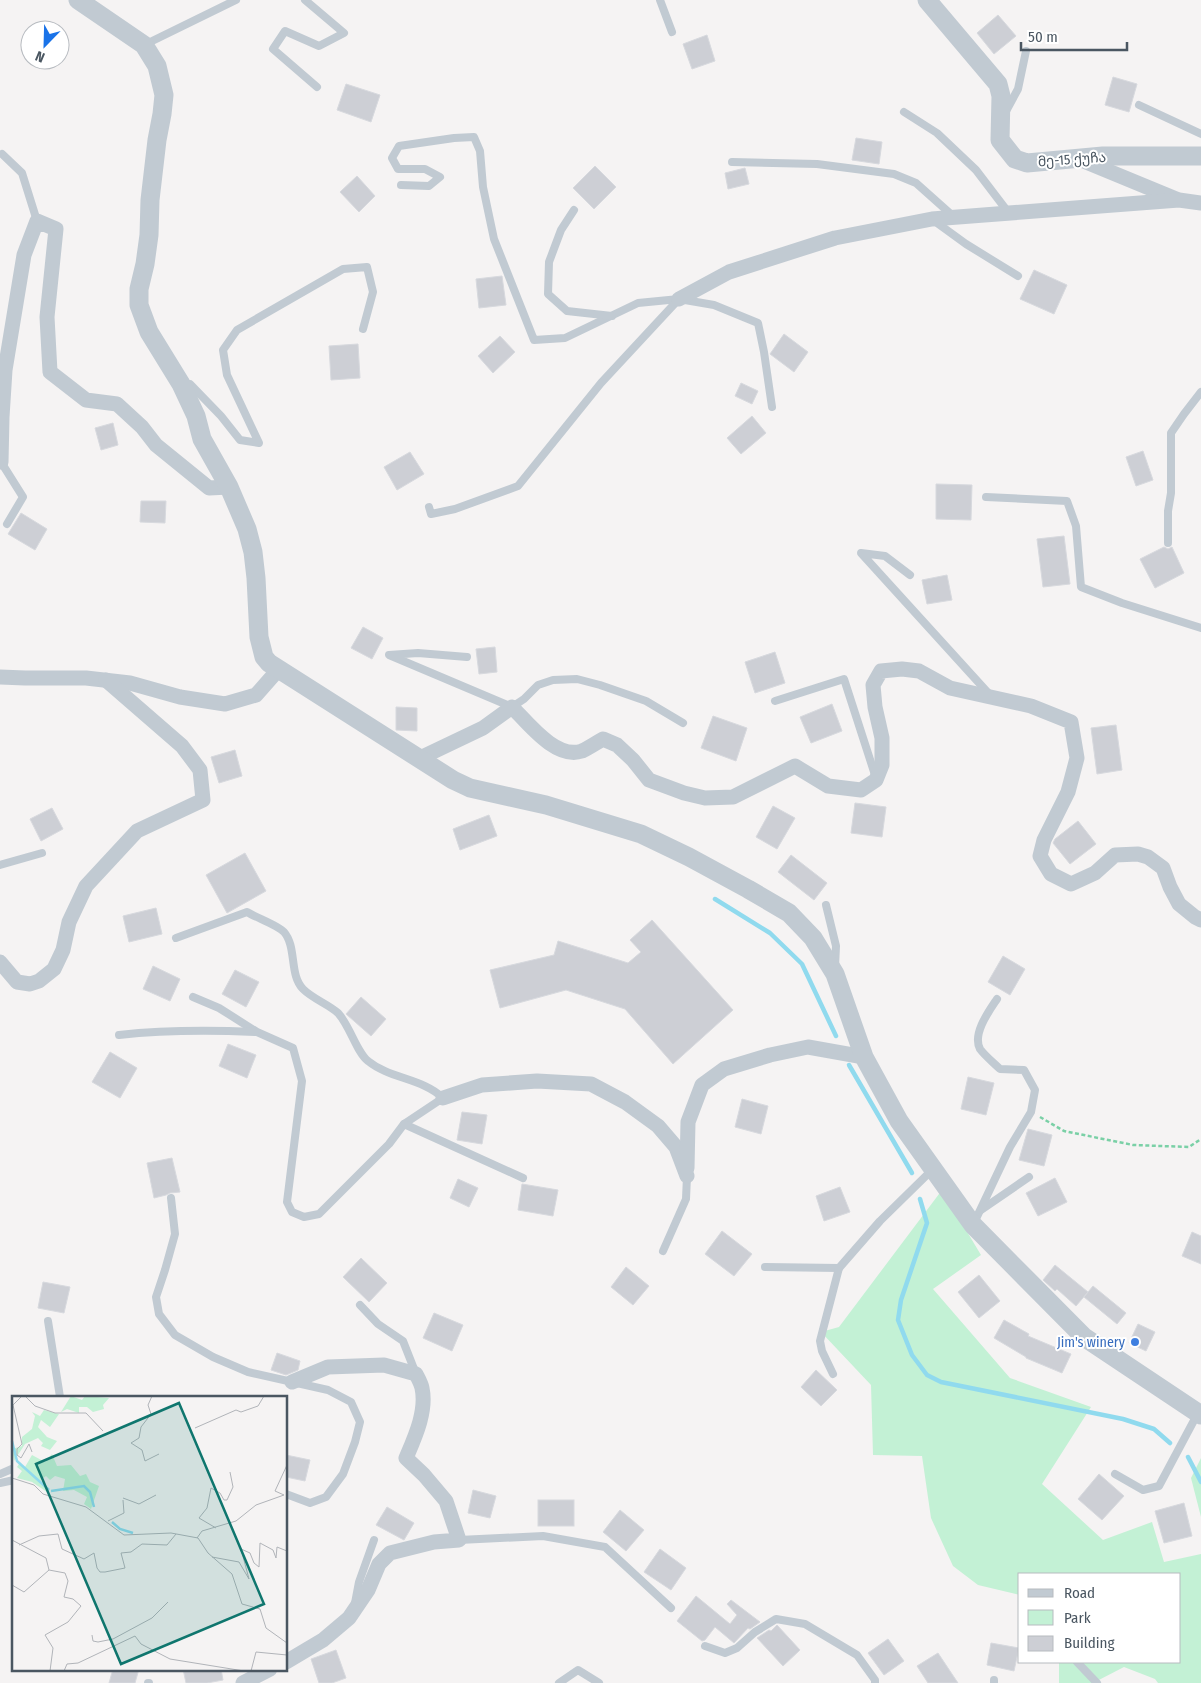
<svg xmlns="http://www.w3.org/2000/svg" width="1201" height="1683" font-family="'Fira Sans Condensed','Noto Sans Georgian',sans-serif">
	<rect width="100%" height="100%" fill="#f5f3f3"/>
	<g fill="#c3f1d5">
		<path d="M942,1190L981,1255L933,1289L1010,1378L1091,1407L1042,1484L1103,1540L1152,1522L1164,1562L1201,1554V1683H1158L1155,1679L1124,1667L1093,1683H1059V1662H1180V1574H1020V1595L978,1585L953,1566L931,1518L922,1456L873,1455L871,1385L821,1332L839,1327Z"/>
		<path d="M1201,1458V1517L1191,1478Z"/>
	</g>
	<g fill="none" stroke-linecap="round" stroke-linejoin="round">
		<g stroke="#90daee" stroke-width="4.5">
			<path d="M715,899L770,933L802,964L836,1036"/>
			<path d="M849,1065L912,1173"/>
			<path d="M920,1199L927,1223L901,1300L898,1320L912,1355L927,1375L941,1382L1123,1419L1154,1429L1170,1443"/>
			<path d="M1188,1457L1201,1482"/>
		</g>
	</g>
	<g fill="#cdcfd5" stroke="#d7d9de">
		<path d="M998,15L1016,36L994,54L977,33Z"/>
		<path d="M707,35L715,61L692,69L683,44Z"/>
		<path d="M1113,77L1137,84L1129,112L1105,105Z"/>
		<path d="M346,84L380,95L371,122L337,110Z"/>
		<path d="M856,138L882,142L879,164L852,160Z"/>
		<path d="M595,166L616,187L594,209L573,188Z"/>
		<path d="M745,168L749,184L728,189L725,173Z"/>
		<path d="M357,176L375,196L359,212L340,192Z"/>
		<path d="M1034,270L1067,285L1054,314L1020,299Z"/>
		<path d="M502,276L506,305L479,308L476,279Z"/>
		<path d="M784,334L808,352L794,372L770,354Z"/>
		<path d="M500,336L515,352L493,373L478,356Z"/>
		<path d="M358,344L360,378L331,380L329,346Z"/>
		<path d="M741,383L758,391L752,404L735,396Z"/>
		<path d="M752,416L766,433L741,454L727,438Z"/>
		<path d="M113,423L118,445L101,450L95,428Z"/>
		<path d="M1143,451L1153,480L1136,486L1126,457Z"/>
		<path d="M410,452L424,474L397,490L384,467Z"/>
		<path d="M936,484L972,485L971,520L936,519Z"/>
		<path d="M141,501H166L165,523L140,522Z"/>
		<path d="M21,513L47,529L35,550L8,534Z"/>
		<path d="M1064,536L1070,584L1043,587L1037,539Z"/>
		<path d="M1164,547L1168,549L1172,547L1184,573L1155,588L1140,559Z"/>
		<path d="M947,575L952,600L927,604L922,580Z"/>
		<path d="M363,627L383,638L372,659L351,648Z"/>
		<path d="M495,647L497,672L479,674L476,649Z"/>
		<path d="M775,652L785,683L755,693L745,662Z"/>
		<path d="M832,704L842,731L811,743L800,717Z"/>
		<path d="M396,707L417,708V731L396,730Z"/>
		<path d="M713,716L747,728L736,761L701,748Z"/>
		<path d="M1116,725L1122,770L1097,774L1091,728Z"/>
		<path d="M235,750L242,776L219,783L211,757Z"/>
		<path d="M855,803L886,807L882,837L851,833Z"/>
		<path d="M773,806L795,818L777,849L756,837Z"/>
		<path d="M52,808L63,829L41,841L30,819Z"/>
		<path d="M489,815L497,836L460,850L453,829Z"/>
		<path d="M1078,821L1096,844L1070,864L1053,843L1055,839Z"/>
		<path d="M245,853L266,891L227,913L206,875Z"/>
		<path d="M791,855L827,883L814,900L778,872Z"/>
		<path d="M156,908L162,934L129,942L123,916Z"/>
		<path d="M652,920L733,1010L673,1064L625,1009L566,990L500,1008L490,970L554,955L558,941L628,963L641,952L630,940Z"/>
		<path d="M1003,956L1025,969L1010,995L988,982Z"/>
		<path d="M153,966L180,979L170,1001L143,989Z"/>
		<path d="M235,970L259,982L246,1007L222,994Z"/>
		<path d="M361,997L386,1019L371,1036L346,1014Z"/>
		<path d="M228,1044L256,1055L247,1078L219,1066Z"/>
		<path d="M110,1052L137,1068L120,1098L92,1082Z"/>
		<path d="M968,1077L994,1083L986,1115L961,1109Z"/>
		<path d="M742,1099L768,1106L761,1134L735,1127Z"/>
		<path d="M462,1112L487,1115L482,1144L457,1140Z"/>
		<path d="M1028,1129L1052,1135L1044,1166L1019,1160Z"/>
		<path d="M172,1158L180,1192L170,1193L166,1195L154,1198L147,1163Z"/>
		<path d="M1055,1178L1067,1202L1038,1216L1026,1193Z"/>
		<path d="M458,1179L478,1188L469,1207L450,1198Z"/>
		<path d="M522,1184L558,1190L553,1216L518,1210Z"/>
		<path d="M840,1187L850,1212L824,1221L816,1196Z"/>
		<path d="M722,1231L752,1254L734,1276L705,1254Z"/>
		<path d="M1192,1232L1201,1236V1264L1182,1256Z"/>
		<path d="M361,1258L387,1283L369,1302L343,1277Z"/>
		<path d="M1055,1265L1088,1292L1076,1306L1057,1289L1055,1291L1043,1280Z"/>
		<path d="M626,1267L649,1286L633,1305L611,1287Z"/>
		<path d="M979,1275L1000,1301L979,1318L958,1292Z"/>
		<path d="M43,1282L70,1287L64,1313L38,1308Z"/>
		<path d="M1093,1286L1126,1313L1117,1324L1084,1297Z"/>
		<path d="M434,1313L463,1325L452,1351L423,1338Z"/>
		<path d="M1004,1320L1029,1334L1028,1336L1071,1354L1062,1373L1026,1358V1357L994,1338Z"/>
		<path d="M1138,1324L1155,1332L1146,1351L1129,1343Z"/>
		<path d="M277,1353L300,1361L298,1370L286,1375L271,1370Z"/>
		<path d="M816,1370L837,1390L821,1406L801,1387Z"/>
		<path d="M286,1455L310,1460L305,1481L286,1477Z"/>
		<path d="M1099,1474L1124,1496L1102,1520L1078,1499Z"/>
		<path d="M473,1490L496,1496L490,1518L468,1513Z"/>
		<rect x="538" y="1500" width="36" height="26"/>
		<path d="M1184,1503L1192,1536L1164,1543L1155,1511Z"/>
		<path d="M387,1507L414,1523L404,1540L376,1525Z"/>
		<path d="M620,1510L644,1530L626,1551L603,1532Z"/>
		<path d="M660,1549L686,1568L671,1590L644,1572Z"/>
		<path d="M696,1596L730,1624L737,1615L727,1604L731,1600L760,1622L750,1629L748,1628L734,1643L715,1627L705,1640L702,1641L677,1621Z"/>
		<path d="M777,1625L800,1650L783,1666L757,1638L769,1630L771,1631Z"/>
		<path d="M888,1639L904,1661L884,1675L868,1653Z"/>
		<path d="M991,1643L1019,1648L1014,1671L987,1665Z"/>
		<path d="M336,1650L346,1678L332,1683H319L311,1659Z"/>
		<path d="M938,1653L958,1683H928L917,1666Z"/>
		<path d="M113,1669H139L135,1683H109Z"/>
		<path d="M183,1669H221L223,1680L207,1683H186Z"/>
	</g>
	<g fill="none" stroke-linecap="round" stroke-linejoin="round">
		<path stroke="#7ad0a6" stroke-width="2.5" stroke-dasharray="4 2.5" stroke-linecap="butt" d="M1040,1117L1064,1131L1133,1145L1189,1147L1201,1139"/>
		<g stroke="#c1cad2" stroke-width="8">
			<path d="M305,0L344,33L319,46L285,31L273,49L317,87"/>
			<path d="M660,0L672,32"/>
			<path d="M144,45L236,0"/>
			<path d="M1139,105L1201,134"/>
			<path d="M904,112L937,133L976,170L1008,212"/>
			<path d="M1005,113L1018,89L1026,51"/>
			<path d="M2,154L22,173L37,221"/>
			<path d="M732,162L817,164L894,174L916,183L953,216"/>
			<path d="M401,185L429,186L440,177L425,169H398L392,158L399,146L454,138L474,137L480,151L483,187L494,239L534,340L565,338L638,303L679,299"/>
			<path d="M574,210L561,230L549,262L548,294L567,311L612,316"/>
			<path d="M933,220L966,244L1018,276"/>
			<path d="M183,384H190L221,416L240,440L259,443L227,375L223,350L237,330L343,269L367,267L373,292L363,329"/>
			<path d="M1,462L23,497L7,524"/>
			<path d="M986,497L1067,501L1076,526L1081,587L1122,603L1201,628"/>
			<path d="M429,507L431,514L455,509L518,486L601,383L679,299L714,305L758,323L764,352L772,407"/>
			<path d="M1168,543V511L1171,493V433L1184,414L1201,392"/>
			<path d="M910,575L885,556L861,553L990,695"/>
			<path d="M467,657L418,653L389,655L512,707L524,699L538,685L553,680L577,679L600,685L646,701L683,723"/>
			<path d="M775,701L844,679L876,778"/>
			<path d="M0,865L42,853"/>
			<path d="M826,905L836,946L835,967"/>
			<path d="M176,938L247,912C257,918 277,925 284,932C297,947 289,975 303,989C313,999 328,1004 338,1013C350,1026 357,1053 368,1061C390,1079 422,1078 443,1098L404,1124L389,1144L319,1214L304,1217L292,1212L287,1202L302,1081L293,1048L257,1032L219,1008L193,997"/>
			<path d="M119,1035C165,1030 209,1030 255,1032"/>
			<path d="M404,1124L523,1178"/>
			<path d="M171,1198L175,1234L165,1270L156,1297L159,1314L175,1335L213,1357L248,1372L328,1390L351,1402L360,1422L355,1442L343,1474L326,1497L310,1503L286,1494"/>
			<path d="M981,1210L1029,1177"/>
			<path d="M974,1223L1010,1147L1031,1112L1035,1090L1024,1070L1000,1069C994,1063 985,1056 980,1049C972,1034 989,1011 997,999"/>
			<path d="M663,1251L686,1199L687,1176"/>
			<path d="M765,1267L839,1268"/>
			<path d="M360,1305L378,1324L403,1341L416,1374"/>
			<path d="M48,1321L60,1397"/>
			<path d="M833,1374L822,1351L820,1341L839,1268L880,1221L933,1169"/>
			<path d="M0,1474L14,1468"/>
			<path d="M1115,1474L1143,1490L1159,1486L1198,1413"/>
			<path d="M0,1483L14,1480"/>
			<path d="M459,1540L543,1536L605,1547L671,1608"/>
			<path d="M355,1603L359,1582L374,1540"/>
			<path d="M705,1646L725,1653L737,1648L755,1632L776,1619L805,1624L857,1655L875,1680V1683"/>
			<path d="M1077,1662L1097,1683"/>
			<path d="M148,1683H149"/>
			<path d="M559,1683L578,1670L599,1683"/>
			<path d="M994,1683V1680"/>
		</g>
		<g stroke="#c1cad2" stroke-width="15">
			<path d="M1079,159L1176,199"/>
			<path d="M679,299L729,272L835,238L932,219L1179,200L1201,203"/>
			<path d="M0,461L1,462L2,417L5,370L24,255L37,221L56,229L47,317L50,372L86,400L117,404L142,427L156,445L209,488L229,487"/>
			<path d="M0,677L25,678H86L130,683L180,697L225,704L256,695L278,670"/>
			<path d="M418,759L483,728L512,707C528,723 556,760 582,751C589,748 596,743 603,739L617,745L633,760L649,780L684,793L705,798L733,797L795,766L828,786L861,790L876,780L882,765V738L875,707L873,685L881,671L902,669L919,671L950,688L1031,706L1071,722L1077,758L1068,792L1044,840L1040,856L1051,874L1071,884L1095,873L1115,855L1138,854L1148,857L1163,868L1170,887L1179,904L1195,917L1201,920"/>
			<path d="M0,962L17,982L30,984L39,981L54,969L63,950L69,922L86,886L137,831L203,800L200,770L182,746L106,680"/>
			<path d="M443,1098L482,1085L537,1081L591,1084L625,1102L658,1126L676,1147L687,1176"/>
			<path d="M687,1168L688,1122L702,1085L724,1069L770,1055L808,1047L864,1057"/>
			<path d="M286,1662L323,1640L349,1618L368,1590L379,1564L390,1553L434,1542L459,1540L446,1501L424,1475L406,1458C415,1437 427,1411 422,1388C421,1383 418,1378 416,1374L384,1365L328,1367L292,1382"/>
			<path d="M243,1683L270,1669"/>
		</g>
		<g stroke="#c1cad2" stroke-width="19">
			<path d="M78,0L144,45L157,66L164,95L162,114L157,140L150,200L149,235L145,264L139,289V305L149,332L181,384L196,416L202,439L229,487L247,529L253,552L256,578L259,637L264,657L269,663L453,780L470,788L546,805L641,834L689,857L748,889L789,913L813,938L835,974L864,1057L899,1121L973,1225L1084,1337L1201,1415"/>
			<path d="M927,0L998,84L1001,96L1000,140L1015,159L1027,163L1103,156H1201"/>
		</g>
	</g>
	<circle fill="#3f7fe0" stroke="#fff" stroke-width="2" cx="1135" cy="1342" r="5"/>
	<g text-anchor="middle" stroke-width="4" stroke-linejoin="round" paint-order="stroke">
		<g font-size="14" fill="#4a5661" stroke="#fff">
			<text transform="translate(1072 159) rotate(-4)" y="5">მე-15 ქუჩა</text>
		</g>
		<g font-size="14" fill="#366cbe" stroke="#fff" text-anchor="end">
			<text x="1125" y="1347">Jim's winery</text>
		</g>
	</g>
	<g transform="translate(12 1396)">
		<rect width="275" height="275" fill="#f5f3f3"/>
		<path d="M59,0L70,4L73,0L97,2L91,9L92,13L81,16L75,11H67V17L55,13L49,16ZM32,14L47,18L38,31L29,24L26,31L35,41L45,45L38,54L29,50L31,47L26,42L13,48L2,65L0,53L10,50V41L20,33L23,20L20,16L28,20ZM40,58L45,70L59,69L68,80L74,78L78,86L87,90L79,113L72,108L75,101L62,94L51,95L53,83L43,80L38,84L34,80L29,84L35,96L20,86L5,82L10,75L5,71L7,68L13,71L20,59L33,66Z" fill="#c3f1d5"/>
		<path fill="none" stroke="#90daee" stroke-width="2.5" d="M0,45L5,65L37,94M39,95L72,90L78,96L82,111M100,126L108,133L121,137"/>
		<path fill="none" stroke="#b1b4b9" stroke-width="1" d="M10,0L1,9L10,48L5,53V59L9,62L17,48L20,56M13,0L23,10L43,17H74L91,35M140,0L136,9L139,18L129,31L127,42L119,47L130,54L133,65L147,58M183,32L224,14L229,16L246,10L252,0M0,82L22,89L31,98L74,111L112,139L159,137L186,142L196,157L220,178L230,208L248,213L254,232L275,247M111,102L127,108L144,99M96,125L112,117L111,104M204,132L187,122L195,112L199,92L208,97L212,104H215L221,91L218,76M185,142L190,135L224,125L244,109L272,99L263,95L275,69M0,144L34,162L37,174L53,177L56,185L52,201L61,203L69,210L56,226L33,239L41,252L38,275M7,149L27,140L46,138L50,153L72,163L82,157L85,172L88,176H93L113,172L109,157L119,156L130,148L155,149L164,138M229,153L238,157L242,167L247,171L248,147L261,154L264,162L265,151L275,155M200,161L227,166L237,183L229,153M0,189L12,196L37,174M80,239L81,245L86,246L101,243L140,222L156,206M52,275L55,268L66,267L123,240L129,248L158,263L232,275M239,275L244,256L275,259"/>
		<path fill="#0f766e" fill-opacity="0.15" stroke="#0f766e" stroke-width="2.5" d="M167,7L252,208L109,268L24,68Z"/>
		<rect width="275" height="275" fill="none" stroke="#4a5661" stroke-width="2.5"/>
	</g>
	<rect x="1018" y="1573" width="162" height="90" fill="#ffffff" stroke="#b7bbc0"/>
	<rect x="1028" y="1589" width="25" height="8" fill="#c1cad2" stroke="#b7bbc0"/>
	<text x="1064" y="1598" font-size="15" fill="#4a5661">Road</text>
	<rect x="1028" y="1610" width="25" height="15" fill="#c3f1d5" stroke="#b7bbc0"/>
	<text x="1064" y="1623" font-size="15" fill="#4a5661">Park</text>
	<rect x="1028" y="1636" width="25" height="15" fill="#cdcfd5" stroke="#b7bbc0"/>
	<text x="1064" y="1648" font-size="15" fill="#4a5661">Building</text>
	<g transform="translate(45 45) rotate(203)"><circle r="24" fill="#ffffff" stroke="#b7bbc0"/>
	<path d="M0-4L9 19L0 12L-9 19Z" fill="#1a73e8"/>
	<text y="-8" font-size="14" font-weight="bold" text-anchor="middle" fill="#4a5661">N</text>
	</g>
	<path d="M1021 42v8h106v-8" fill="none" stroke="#4a5661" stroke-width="2.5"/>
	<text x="1028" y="42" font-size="15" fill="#4a5661" stroke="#ffffff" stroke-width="4" paint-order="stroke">50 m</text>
</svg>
